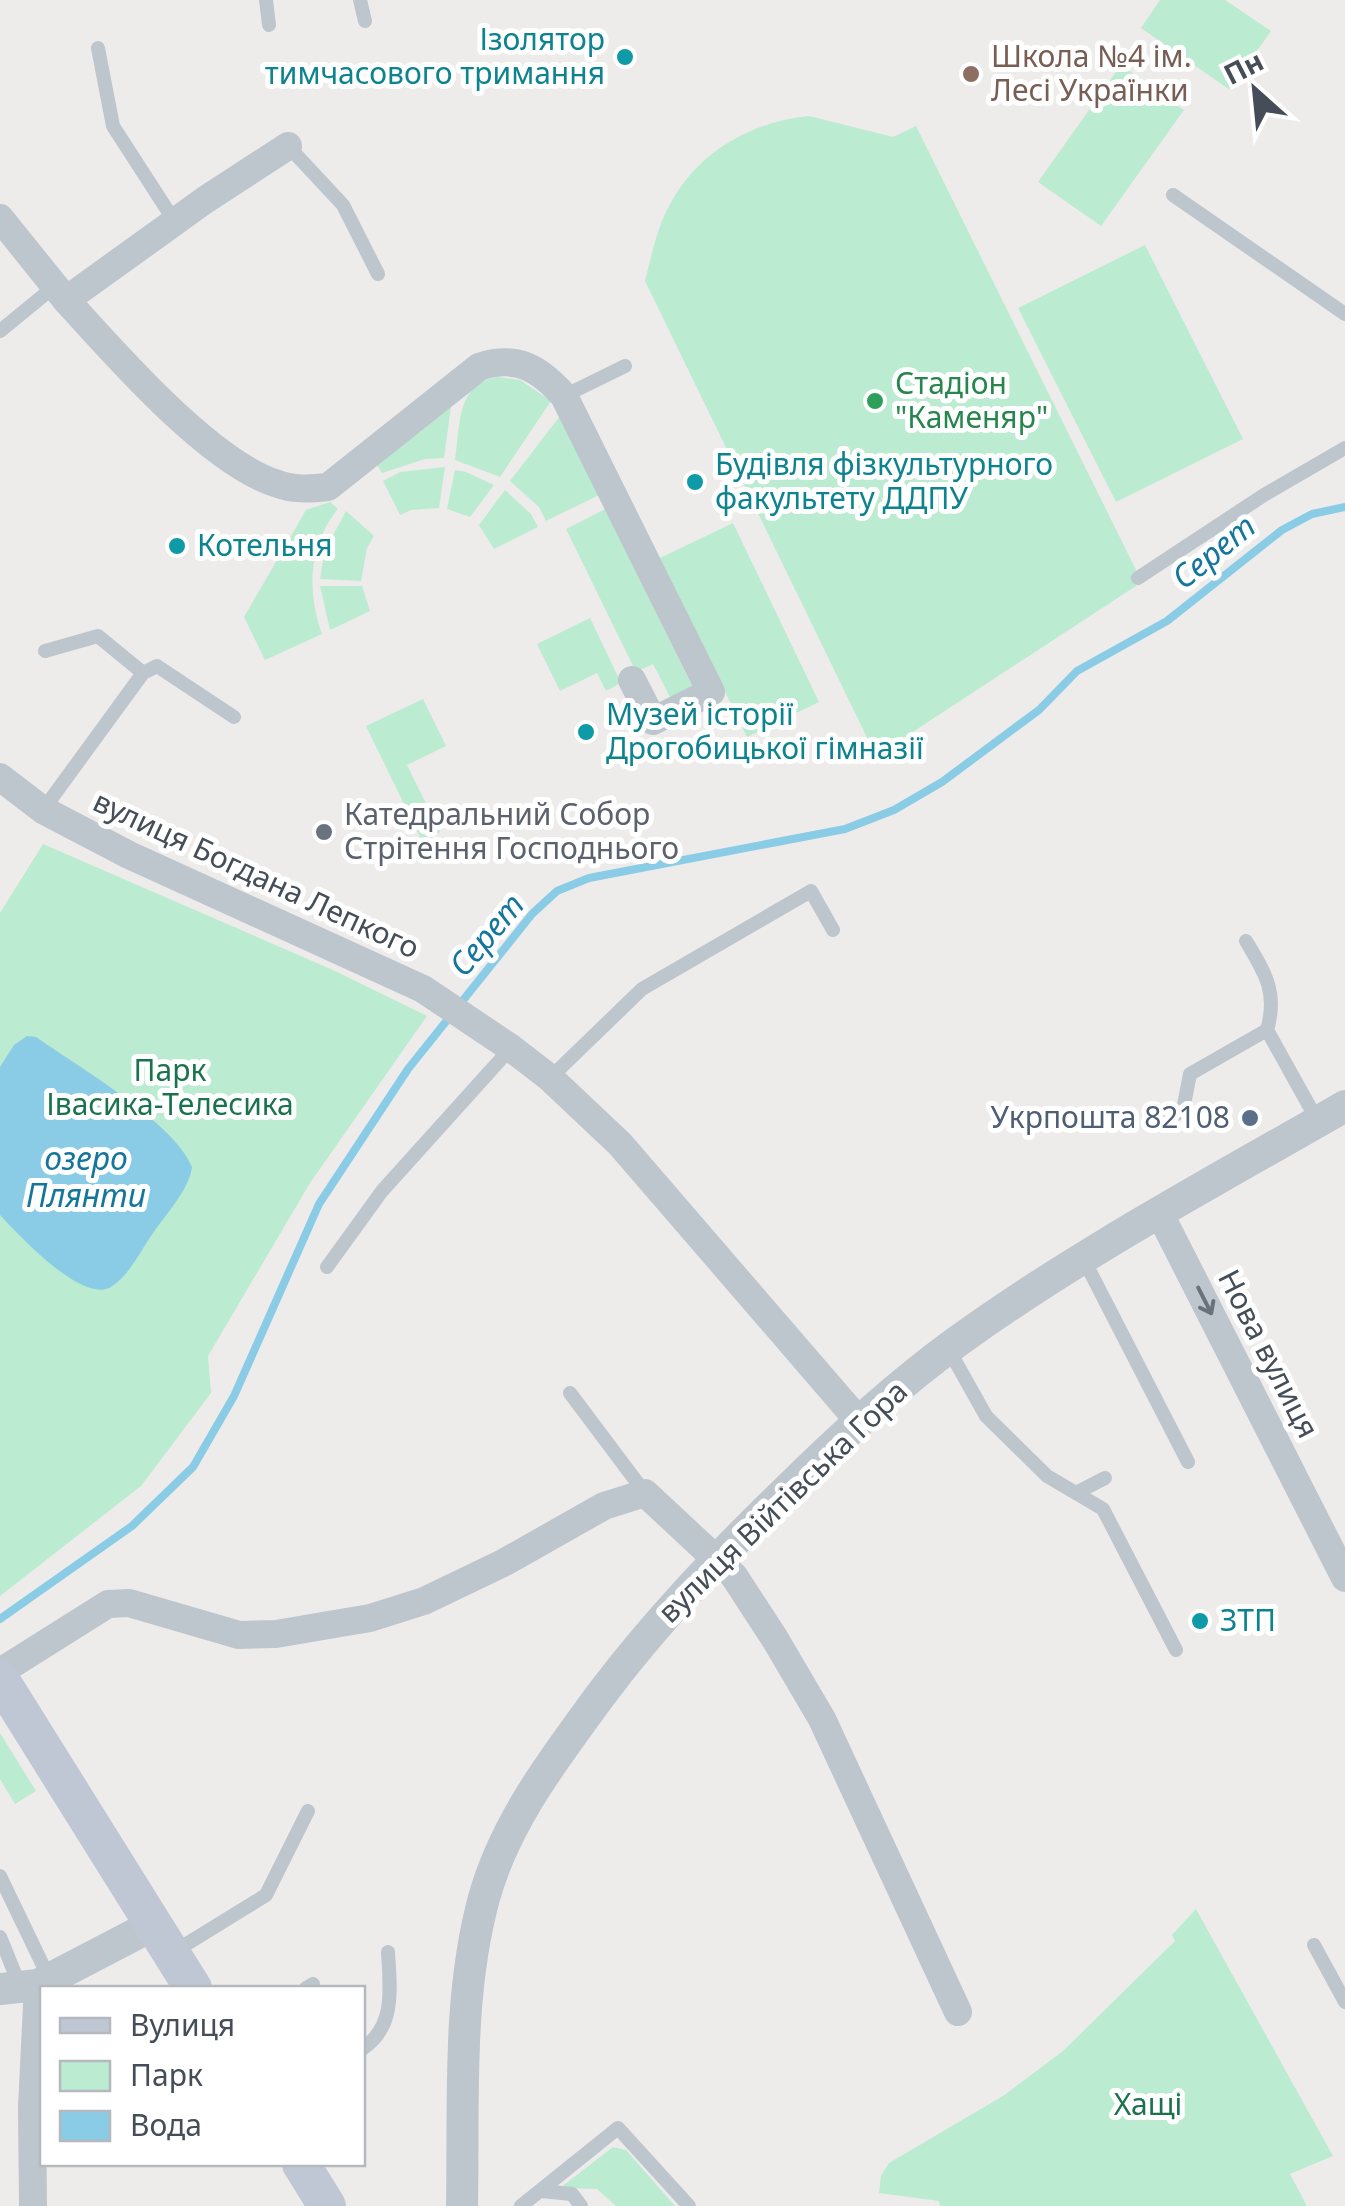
<svg xmlns="http://www.w3.org/2000/svg" width="1345" height="2206" font-family="'Noto Sans',sans-serif">
	<rect width="100%" height="100%" fill="#eeeceb"/>
	<g fill="#bbebd1">
		<path d="M1160,0H1225L1271,31L1230,90L1141,28Z"/>
		<path d="M1121,65L1184,110L1101,226L1038,182Z"/>
		<path d="M809,116L893,137L916,126L1142,582L876,756L645,281C652,253 658,223 673,199C701,150 754,121 809,116Z"/>
		<path d="M1145,245L1243,439L1116,502L1018,308Z"/>
		<path d="M498,377L520,380L551,401L500,477L455,460C461,423 456,384 498,377Z"/>
		<path d="M451,407L444,458L425,459L382,473L377,465Z"/>
		<path d="M560,416L599,495L546,521L539,507L510,481Z"/>
		<path d="M445,467L439,508L411,510L400,515L383,481L400,472Z"/>
		<path d="M455,470L466,472L494,485L470,517L447,509Z"/>
		<path d="M505,490L531,514L538,527L494,549L479,525Z"/>
		<path d="M330,502L338,509C308,545 307,592 322,634L265,660L244,617L306,510Z"/>
		<path d="M605,509L693,688L671,699L653,664L636,672L566,529Z"/>
		<path d="M346,511L374,536L367,548L361,581L320,579L325,550Z"/>
		<path d="M733,523L819,702L747,737L660,558Z"/>
		<path d="M320,586H362L370,611L330,630Z"/>
		<path d="M590,618L621,683L606,691L597,673L560,691L537,644Z"/>
		<path d="M423,699L446,746L407,765L440,832L422,841L366,726Z"/>
		<path d="M43,844L333,970L427,1016L310,1183L208,1356L211,1393L141,1486L0,1596V913Z"/>
		<path d="M0,1733L36,1791L15,1804L0,1779Z"/>
		<path d="M1196,1909L1333,2156L1290,2174L1307,2206H940L939,2201L879,2193L881,2176L889,2163L1003,2096L1063,2051L1175,1941L1172,1935Z"/>
		<path d="M613,2147L626,2150L675,2206H616L597,2189L560,2188Z"/>
	</g>
	<path fill="#8acce5" d="M27,1036L36,1037C77,1066 174,1122 192,1167C189,1190 166,1214 153,1233C141,1250 129,1276 111,1287C82,1304 19,1235 0,1215V1067L14,1045Z"/>
	<g fill="none" stroke-linecap="round" stroke-linejoin="round">
		<path stroke="#8acce5" stroke-width="8" d="M0,1619L132,1526L193,1467L234,1396L319,1204L408,1069L532,914L557,891L589,878L845,829L894,810L942,782L1039,710L1077,671L1167,621L1282,530L1312,514L1345,507"/>
		<g stroke="#bdc5cd" stroke-width="14">
			<path d="M266,0L269,25"/>
			<path d="M360,0L365,21"/>
			<path d="M98,48L113,126L175,222"/>
			<path d="M288,146L343,205L378,274"/>
			<path d="M1173,195L1345,314"/>
			<path d="M0,331L55,286"/>
			<path d="M564,396L625,366"/>
			<path d="M1138,578L1264,495L1345,448"/>
			<path d="M45,651L98,636L143,673"/>
			<path d="M43,810L143,673L157,666L234,717"/>
			<path d="M1246,941C1265,973 1278,992 1267,1030L1317,1120"/>
			<path d="M550,1078L642,989L811,891L833,930"/>
			<path d="M1160,1124L1183,1110L1190,1074L1267,1030"/>
			<path d="M1084,1260L1188,1462"/>
			<path d="M327,1267L382,1191L511,1048"/>
			<path d="M949,1350L986,1416L1047,1476L1103,1509L1176,1650"/>
			<path d="M570,1393L645,1493"/>
			<path d="M1076,1493L1105,1478"/>
			<path d="M0,1876L49,1978"/>
			<path d="M0,1937L20,1986"/>
			<path d="M1314,1945L1345,2002"/>
			<path d="M172,1953L266,1895L308,1811"/>
			<path d="M306,1988L313,1984"/>
			<path d="M362,2049C396,2027 390,1988 388,1952"/>
			<path d="M541,2191L572,2194L581,2206"/>
			<path d="M521,2206L618,2128L689,2206"/>
		</g>
		<g stroke="#bdc5cd" stroke-width="28">
			<path d="M0,218L66,300L205,200L288,146"/>
			<path d="M66,300C114,353 208,461 275,483C293,490 309,489 328,487L479,367C517,354 540,369 564,396L711,692L653,721L632,680"/>
			<path d="M0,777L43,810L129,855L423,989L511,1048L550,1078L620,1144L858,1420"/>
			<path d="M1160,1214L1345,1578"/>
			<path d="M0,1672L108,1604L129,1603L239,1635L276,1634L370,1618L424,1601L505,1562L604,1506L645,1493L734,1576L775,1639L822,1719L958,2012"/>
			<path d="M33,2206L32,2107L38,1985"/>
		</g>
		<g stroke="#bdc5cd" stroke-width="32">
			<path d="M0,1989L38,1985L153,1925"/>
			<path d="M462,2206C464,2104 457,1997 484,1898C505,1822 554,1759 600,1696C656,1621 720,1555 787,1490C841,1437 896,1386 958,1341C1080,1253 1215,1181 1345,1106"/>
		</g>
		<g stroke="#bfc7d4" stroke-width="38">
			<path d="M0,1679L193,1988"/>
			<path d="M301,2164L327,2206"/>
		</g>
	</g>
	<defs><path id="oneway-shaft" d="M-6 0H5M1.5-3L5.5 0L1.5 3" fill="none" stroke-width="1.6" stroke-linecap="round" stroke-linejoin="round" transform="scale(2.5)"/></defs>
	<use stroke="#69727b" href="#oneway-shaft" transform="translate(1205 1301) rotate(63)"/>
	<g fill="#0f9aa8" stroke="#fff" stroke-width="4">
		<circle cx="625" cy="57" r="10"/>
		<circle cx="695" cy="482" r="10"/>
		<circle cx="177" cy="546" r="10"/>
		<circle cx="586" cy="732" r="10"/>
		<circle cx="1200" cy="1621" r="10"/>
	</g>
	<circle fill="#8d6e63" stroke="#fff" stroke-width="4" cx="971" cy="74" r="10"/>
	<circle fill="#2e9e5b" stroke="#fff" stroke-width="4" cx="875" cy="401" r="10"/>
	<circle fill="#6b7280" stroke="#fff" stroke-width="4" cx="324" cy="832" r="10"/>
	<circle fill="#5c6f8a" stroke="#fff" stroke-width="4" cx="1250" cy="1118" r="10"/>
	<g text-anchor="middle" stroke-width="10" stroke-linejoin="round" paint-order="stroke">
		<g font-size="30" fill="#0d838f" stroke="#fff" text-anchor="start">
			<text x="605" y="50" text-anchor="end">Ізолятор<tspan x="605" dy="34">тимчасового тримання</tspan></text>
			<text x="715" y="475">Будівля фізкультурного<tspan x="715" dy="34">факультету ДДПУ</tspan></text>
			<text x="197" y="556">Котельня</text>
			<text x="606" y="725">Музей історії<tspan x="606" dy="34">Дрогобицької гімназії</tspan></text>
			<text x="1220" y="1631">ЗТП</text>
		</g>
		<g font-size="30" fill="#785e54" stroke="#fff" text-anchor="start">
			<text x="991" y="67">Школа №4 ім.<tspan x="991" dy="34">Лесі Українки</tspan></text>
		</g>
		<g font-size="30" fill="#27864d" stroke="#fff" text-anchor="start">
			<text x="895" y="394">Стадіон<tspan x="895" dy="34">"Каменяр"</tspan></text>
		</g>
		<g font-size="30" fill="#5b616d" stroke="#fff" text-anchor="start">
			<text x="344" y="825">Катедральний Собор<tspan x="344" dy="34">Стрітення Господнього</tspan></text>
		</g>
		<g font-size="30" fill="#454e58" stroke="#fff">
			<text transform="translate(256 875) rotate(25)" y="10">вулиця Богдана Лепкого</text>
			<text transform="translate(1268 1354) rotate(63)" y="10">Нова вулиця</text>
			<text transform="translate(783 1502) rotate(-44)" y="10">вулиця Війтівська Гора</text>
		</g>
		<g font-size="30" fill="#1b734e" stroke="#fff">
			<text x="170" y="1081">Парк<tspan x="170" dy="34">Івасика-Телесика</tspan></text>
			<text x="1148" y="2115">Хащі</text>
		</g>
		<g font-size="30" fill="#4e5e75" stroke="#fff" text-anchor="end">
			<text x="1230" y="1128">Укрпошта 82108</text>
		</g>
		<g font-size="32" font-style="italic" fill="#14769c" stroke="#fff">
			<text transform="translate(1214 552) rotate(-39)" y="11">Серет</text>
			<text transform="translate(487 935) rotate(-50)" y="11">Серет</text>
			<text x="86" y="1170">озеро<tspan x="86" dy="37">Плянти</tspan></text>
		</g>
	</g>
	<rect x="40" y="1986" width="325" height="180" fill="#ffffff" stroke="#b5b8bc" stroke-width="2.5"/>
	<rect x="60" y="2018" width="50" height="15" fill="#bfc7d4" stroke="#b5b8bc" stroke-width="2.5"/>
	<text x="130" y="2036" font-size="30" fill="#454e58">Вулиця</text>
	<rect x="60" y="2061" width="50" height="30" fill="#bbebd1" stroke="#b5b8bc" stroke-width="2.5"/>
	<text x="130" y="2086" font-size="30" fill="#454e58">Парк</text>
	<rect x="60" y="2111" width="50" height="30" fill="#8acce5" stroke="#b5b8bc" stroke-width="2.5"/>
	<text x="130" y="2136" font-size="30" fill="#454e58">Вода</text>
	<g transform="translate(1255 90) rotate(333)" stroke="#ffffff" stroke-width="8" paint-order="stroke">
	<path d="M0-8L18 38L0 25L-18 38Z" fill="#454e58"/>
	<text y="-15" font-size="28" font-weight="bold" text-anchor="middle" fill="#454e58">Пн</text>
	</g>
</svg>
